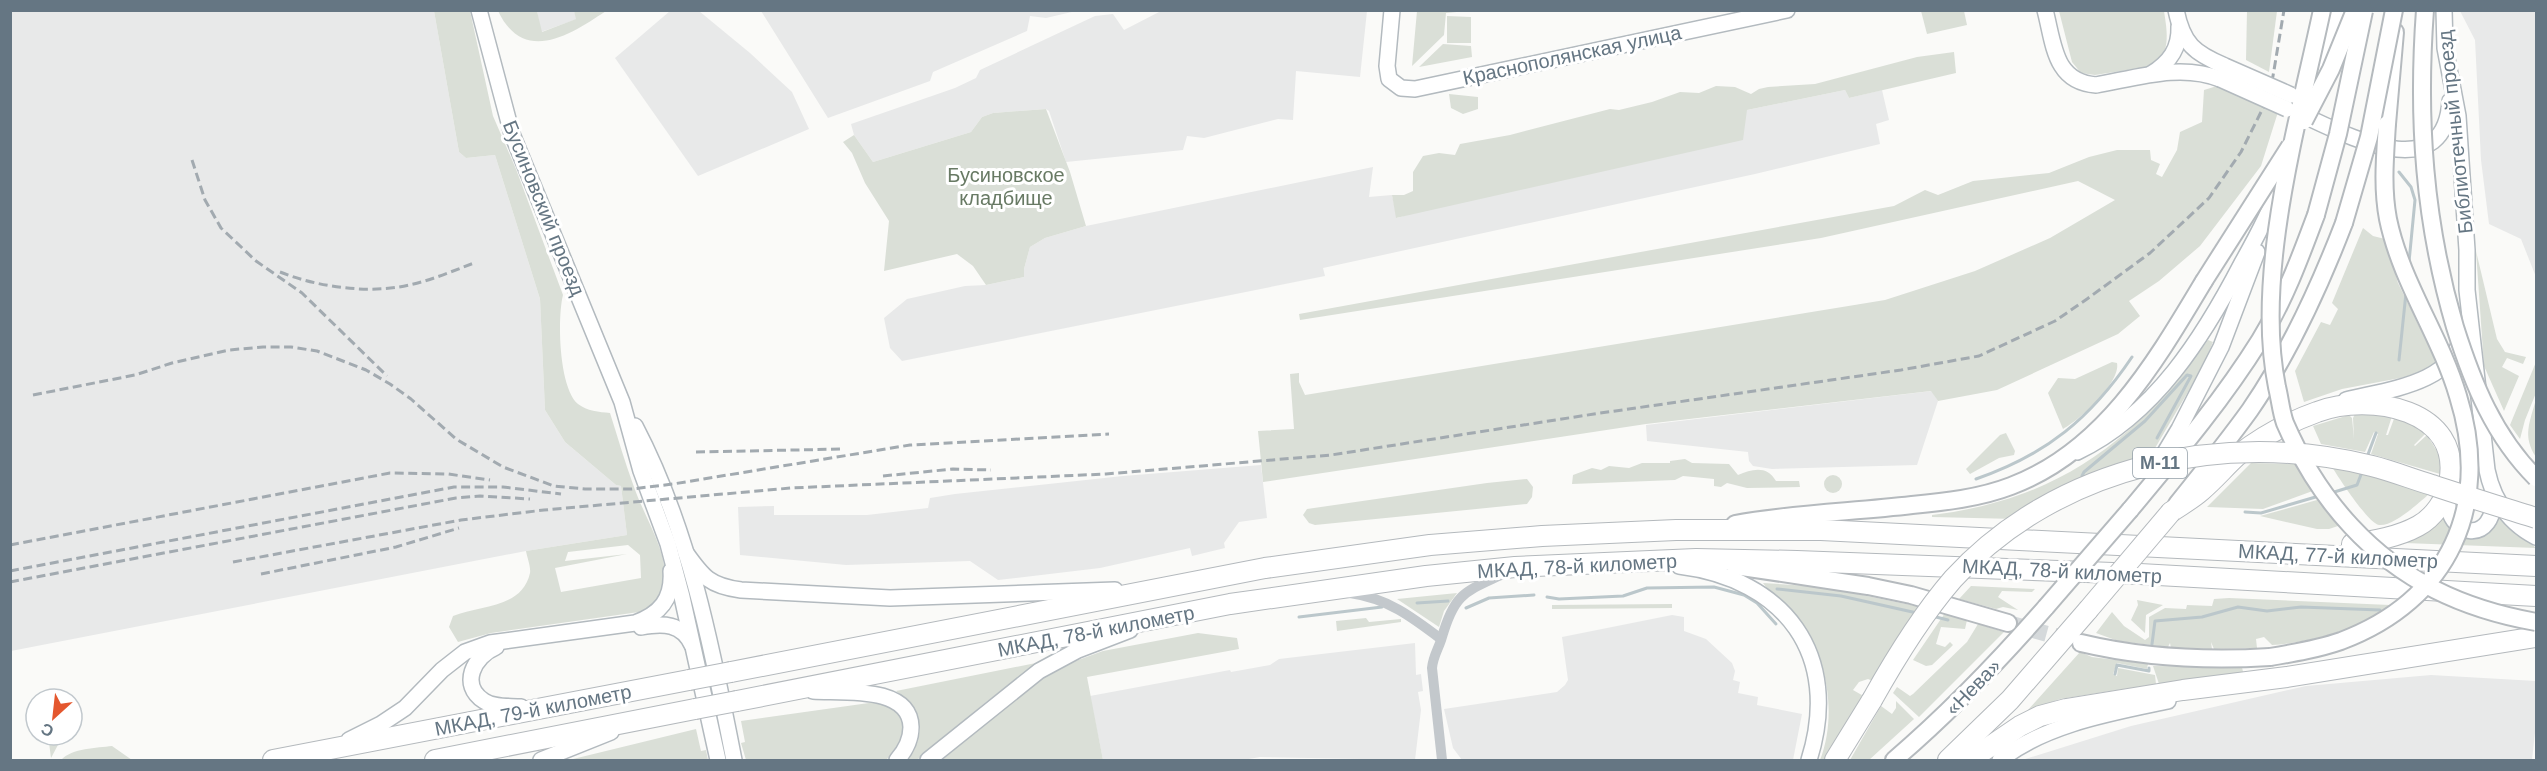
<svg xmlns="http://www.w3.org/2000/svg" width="2547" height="771" font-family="Arial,sans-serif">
	<rect width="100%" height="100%" fill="#fafaf8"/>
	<g fill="#e8e9e9">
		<path d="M11,11H434L459,152L466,158L495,155L540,299L545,410L565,442L616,485L621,486L627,535L526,551L11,651Z"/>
		<path d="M537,11H574L577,19L541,32Z"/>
		<path d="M670,11H699L750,53L792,92L809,129L698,176L615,58Z"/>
		<path d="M761,11H1076L1046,18L1030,16L1027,31L933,72L930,81L828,118Z"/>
		<path d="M1161,11H1367L1360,77L1296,71L1293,120L1278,119L1204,138L1187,136L1183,150L1066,162L1049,111L1046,109L993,113L982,117L971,132L873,162L854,135L851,124L955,88L976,78L980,70L1095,16L1113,14L1124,30Z"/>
		<path d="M2460,11H2536V277L2521,239L2489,224L2481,160L2475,40Z"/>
		<path d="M1845,90L1849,98L1882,90L1889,120L1876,124L1880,144L1755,174L1323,268L1325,276L902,361L890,348L884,318L907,299L965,286L986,285L1024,277V269L1030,247L1045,238L1086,226L1373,167L1369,197L1392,195L1397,218L1747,110Z"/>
		<path d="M1932,391L1938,401L1917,465L1772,469L1753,466L1749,461L1748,452L1647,441L1646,425Z"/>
		<path d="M1261,465L1267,518L1239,522L1224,543L1225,548L1192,556L1190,548L1100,568L998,580L970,561L846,565L740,555L738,507L774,506V515H867L928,508L930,498L955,494L1123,476Z"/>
		<path d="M1672,615L1684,617V631L1706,639L1732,663L1735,671L1733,680L1740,682L1738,693L1758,697L1757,705L1802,714L1793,760H1462L1453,748L1444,709L1557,692L1565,685L1568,680L1562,637Z"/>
		<path d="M1415,643L1416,675L1421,674L1423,691L1418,692L1421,710L1415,760L1260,757L1243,760H1103L1090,696L1230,670L1231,672L1270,665L1279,659Z"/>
		<path d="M2431,675L2536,681V724L2532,760H2022L2131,726L2306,686Z"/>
	</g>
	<g fill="#dadfd7" fill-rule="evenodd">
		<path d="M434,11H470L493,116L516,169L563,295C557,319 559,388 578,404C587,411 599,412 610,413C618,438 625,463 634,487C643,514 669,554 665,583C662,599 653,606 639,612L491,633L458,642L449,627L453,616C479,605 522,609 530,573C531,567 527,557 526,551L627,535L621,486L616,485L565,442L545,410L540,299L495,155L466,158L459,152ZM628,545L640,555L641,578L561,592L555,568L627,554L565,561L568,552Z"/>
		<path d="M498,11H537L542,32L576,19L574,11H606C570,35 524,65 498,11Z"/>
		<path d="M1417,11H1467L1446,13L1444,35L1412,66Z"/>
		<path d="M1921,11H1964L1967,25L1927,34Z"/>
		<path d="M2059,11H2164C2167,31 2173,59 2147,67L2095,75L2081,73L2072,62Z"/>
		<path d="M2247,11H2277L2269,72L2246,60Z"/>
		<path d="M1447,16L1471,17V43H1447Z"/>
		<path d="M1443,44L1471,46L1472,57L1419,67Z"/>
		<path d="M1954,52L1956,73L1849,98L1845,90L1747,110L1743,140L1396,218L1392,195H1404L1413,191V172L1423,156L1439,153L1455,155L1460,144L1510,135L1610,109L1619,110L1652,102L1680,92L1699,93L1716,86L1735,87L1751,94L1759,89L1768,87L1815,84L1917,57Z"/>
		<path d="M2217,86L2278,112L2261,166L2200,246L2159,281L2129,301L2140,316L2118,334L1997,390L1938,401L1931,391L1646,424L1263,482L1258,431L1294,429L1290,374L1299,373V382L1305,395L1885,300L1975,271L2050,238L2115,200L2078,181L1821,238L1300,320L1299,314L1894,206L1925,190L1938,195L1973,181L2049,173L2089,157L2117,150H2150L2151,160L2160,164L2156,174L2162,177L2177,150L2180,132L2202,122L2204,90Z"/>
		<path d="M1449,94L1478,97V109L1463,114L1451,108Z"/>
		<path d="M1046,109L1070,172L1086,226L1045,238L1030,247L1024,269V277L986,285L973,266L957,254L884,271L889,221L865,183L852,153L843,142L854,135L873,162L971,132L982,117L993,113Z"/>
		<path d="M2363,228L2373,236L2385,239L2398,283L2437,363L2416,375L2342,389L2304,402L2295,371L2321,322L2330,325L2338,309L2332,303Z"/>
		<path d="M2476,251L2497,339L2505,352L2526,357L2523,364L2507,358L2502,367L2519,376L2504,411L2484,366Z"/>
		<path d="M2208,340L2213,342L2202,368L2151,455L2016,519L1932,517V515C2057,500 2136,441 2208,340Z"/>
		<path d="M2112,362L2117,363C2121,382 2080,420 2063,429L2048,393L2058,378L2075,379Z"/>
		<path d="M2536,362V393L2525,420L2520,439L2510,425Z"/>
		<path d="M2536,399V457C2522,436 2530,422 2536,399Z"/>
		<path d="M2375,413L2392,416L2386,435H2388L2395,416L2426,433L2414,445L2415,446L2427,435L2440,456V474L2371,454L2378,434L2374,432L2365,452L2321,444L2313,426L2349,415L2352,418L2354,439L2353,418L2355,414Z"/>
		<path d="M2006,433L2015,451L2014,455L1999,458L1970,474L1966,469L2000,435Z"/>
		<path d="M1685,459L1692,463L1729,464L1738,475C1752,469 1767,465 1776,481H1799L1800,487L1747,488L1727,483L1721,487L1714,486V479L1683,476L1675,480L1572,484L1573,475L1592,468L1601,470L1609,466L1629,468L1642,463H1670V461Z"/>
		<path d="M2251,463L2301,464L2318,489L2263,509L2207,507Z"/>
		<path d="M2332,467L2400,483L2430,493C2420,502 2393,527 2379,525C2368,523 2339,478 2332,467Z"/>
		<circle cx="1833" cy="484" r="9"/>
		<path d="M1527,479L1533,487L1532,497L1527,504L1315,525L1309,523L1303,515L1307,509L1487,483Z"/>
		<path d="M2324,498L2344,524L2329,529H2317L2260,516Z"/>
		<path d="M2443,514C2448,533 2461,533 2477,537L2493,529L2500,517L2536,548L2405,543Z"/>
		<path d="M1763,583L1824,587L1925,608L1875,682L1868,679L1859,682L1853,690L1867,698L1828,760H1820C1838,714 1827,653 1796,615C1786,603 1770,594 1763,583Z"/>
		<path d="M1971,586L2035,589L2032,592L2002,591L1998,597L2018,610L2003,607L1996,609L1959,599Z"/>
		<path d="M1457,593L1444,611L1439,627L1397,599Z"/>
		<path d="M2229,598L2390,605C2357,630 2314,642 2272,645L2264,637L2256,639L2257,648L2214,649L2211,642L2212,649L2171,648L2170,643L2168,647L2118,641L2096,633L2112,612L2124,626L2145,640L2149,637V617L2165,608L2186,609L2187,605L2212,606L2214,599Z"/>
		<path d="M2137,600L2163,605L2146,615L2145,633L2131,620L2138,605Z"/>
		<path d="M1672,604V608L1552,609V605Z"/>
		<path d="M1945,613L1967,620L1965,629L1941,627L1936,644L1945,647L1950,642L1953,645L1950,648L1932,665L1926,666L1913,660Z"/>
		<path d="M1366,618L1369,622L1401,619V622L1337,631L1336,621Z"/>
		<path d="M1978,624L2004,632L1919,717L1893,693L1897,687L1910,696L1913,694L1967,642Z"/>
		<path d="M1198,633L1237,638L1239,649L1087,677L1103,760H942L1033,685L1059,667L1103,651Z"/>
		<path d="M2080,652L2092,657L2148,664L2147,669L2117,663L2113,674L2117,676L2118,668L2155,675L2156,684L2060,699L2027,711Z"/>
		<path d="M1036,663V664L986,702L917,760H907C927,731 922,712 896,691Z"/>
		<path d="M2153,666L2242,667L2243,672L2159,684Z"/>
		<path d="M1896,701L1914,719L1869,760H1850L1881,706L1892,714L1896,708Z"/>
		<path d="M876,702C912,711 909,739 886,760H746L741,743L745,742L741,721Z"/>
		<path d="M696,729L701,751L706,750L708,760H569Z"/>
		<path d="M48,735H67L68,738L59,743L51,758Z"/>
		<path d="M112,746L132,760H61C72,748 97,748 112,746Z"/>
	</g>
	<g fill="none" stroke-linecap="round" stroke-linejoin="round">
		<g stroke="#bbc7cb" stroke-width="3">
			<path d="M2399,172L2411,187L2415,200L2409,262"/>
			<path d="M2399,360L2406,293"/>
			<path d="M2367,457L2376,433"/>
			<path d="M1976,479C2046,455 2091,418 2132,357"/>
			<path d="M2083,480L2082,476L2084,472L2145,421L2187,375L2191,376L2157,438"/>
			<path d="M2331,493L2357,485L2362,472"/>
			<path d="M2245,512L2261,513L2319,496"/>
			<path d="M1777,589L1841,596L1917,613"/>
			<path d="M1547,597L1559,599L1623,596L1647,588L1714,587L1744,595L1757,603L1776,624"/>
			<path d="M1417,603L1448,601"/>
			<path d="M1466,608L1489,598L1534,595"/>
			<path d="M1932,616L1948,620"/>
			<path d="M1299,617L1382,607"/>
			<path d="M2152,644L2155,621L2202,617L2238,607L2267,611L2301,607L2380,610"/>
			<path d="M2115,674L2117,665L2149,671V668"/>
		</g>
		<path stroke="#d5d9db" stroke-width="16" stroke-dasharray="16 8" stroke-linecap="butt" d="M2008,623L2073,641"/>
		<g stroke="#b3babf" stroke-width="18">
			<g id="secondary">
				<path d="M479,10L512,134L622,402L641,471L668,544L682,597L718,760"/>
				<path d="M1392,10L1387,66L1389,79L1401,88L1415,89L1787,10"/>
				<path d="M2045,10C2054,44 2054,82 2096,85C2136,78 2181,63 2220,79"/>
				<path d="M2176,10C2183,44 2194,53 2225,66"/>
				<path d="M2444,10L2445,48L2458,116L2467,250V290L2487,470C2493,500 2509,523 2536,537"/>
				<path d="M2151,74C2169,63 2180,49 2179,26"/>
				<path d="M2320,78L2339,10"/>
				<path d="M2296,112C2341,132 2444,191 2450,101"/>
				<path d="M2346,400C2385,390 2455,384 2461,335"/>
				<path d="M635,426C689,529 712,647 734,760"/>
				<path d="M2077,452C2155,415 2204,336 2242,263C2256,238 2270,212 2280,185"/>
				<path d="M2155,469L2179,429L2221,347L2257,252"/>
				<path d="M2447,492C2445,542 2497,544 2493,496"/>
				<path d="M686,553C703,577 710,586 741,590L890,598L1115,590"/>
				<path d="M1679,566C1785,579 1842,655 1809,760"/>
				<path d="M641,627C663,623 682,623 692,645"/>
				<path d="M496,647C474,656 459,685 484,701C495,708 509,706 521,707"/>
				<path d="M813,691C842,693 910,685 911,727C911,740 905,751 897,760"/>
				<path d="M349,740L381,724L405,708L442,670L465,652L490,643L635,623C660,614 673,599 671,571"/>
				<path d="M541,760L611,732"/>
				<path d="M928,760L1039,671L1078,650L1130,630"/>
				<path d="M2000,760C2046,724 2111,713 2168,701"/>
			</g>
		</g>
		<g stroke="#b5babe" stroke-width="20">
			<g id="primary">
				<path d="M2387,124L2395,32"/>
				<path d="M2177,504C2202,473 2227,442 2250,410C2290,352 2319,288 2344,223"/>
				<path d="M2130,510C2176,455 2222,401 2260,340C2284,301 2300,258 2316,215"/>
				<path d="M1735,524C1794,513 1853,512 1912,505C1944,502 1980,498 2011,486C2104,451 2155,363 2204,281"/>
				<path d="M1735,566L1868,586L1911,595L2008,623"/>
				<path d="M2081,643C2144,658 2205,661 2270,657"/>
				<path d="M1894,760C1949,713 1998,662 2046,607"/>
			</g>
		</g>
		<g stroke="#b4b9bd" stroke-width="22">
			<g id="highway">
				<path d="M2171,512C2181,505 2192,499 2201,491C2214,480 2225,467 2237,456C2261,437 2289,422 2317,412C2369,392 2464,409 2449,483C2446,500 2433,518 2418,526C2398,537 2374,541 2352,544"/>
				<path d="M731,672L1265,568L1430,545L1542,536L1676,530H1821L2536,566"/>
				<path d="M737,701L1230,604L1426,576L1515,567L1696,559L1797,561L2140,574L2536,596"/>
				<path d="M273,760L689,680"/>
				<path d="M435,760L695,709"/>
				<path d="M1835,760L1872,700"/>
				<path d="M1948,760L2010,700L2088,610"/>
				<path d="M1970,760L2020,726L2040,716L2066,709L2183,690L2287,677L2536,637"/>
			</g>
		</g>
		<g stroke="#c3c8cc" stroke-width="10">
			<path d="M1350,593C1387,598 1412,617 1441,639"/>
			<path d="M1442,760L1432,668C1433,656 1439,648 1442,637C1455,592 1465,592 1505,573"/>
		</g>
		<use href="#secondary" stroke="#fff" stroke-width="15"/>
		<use href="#primary" stroke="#fff" stroke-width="16"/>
		<use href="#highway" stroke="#fff" stroke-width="20"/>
		<g stroke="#a2aab0" stroke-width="3" stroke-dasharray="9 4.5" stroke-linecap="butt">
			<path d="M192,160L205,200L221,228L256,261L302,293L387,376"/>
			<path d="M280,272C315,286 361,293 399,287C425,283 450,272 474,263"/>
			<path d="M33,395L135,375L172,363L229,350L263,347H291L317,351L366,370L390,384L411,399L456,439L503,467L554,486L585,489H632L673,484L910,445L1109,434"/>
			<path d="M696,452L844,449"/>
			<path d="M883,476L953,469L991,470"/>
			<path d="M10,545L390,473L448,474L490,480"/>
			<path d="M233,562L461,520L544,510L791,488L1106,474L1331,455L1594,414L1901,370L1979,356L2055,321L2087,299L2150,253L2209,198L2241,152L2265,104L2273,76L2284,10"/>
			<path d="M10,571L454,487H503L561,494"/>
			<path d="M261,574L396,547L459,528"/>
			<path d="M10,582L456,498L480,496L530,499"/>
		</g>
		<g stroke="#b3babf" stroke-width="18" stroke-linecap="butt">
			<g id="secondary-bridge">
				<path d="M2225,66L2291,95"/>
				<path d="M2220,79L2287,109"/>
			</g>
		</g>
		<g stroke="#b5babe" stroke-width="20" stroke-linecap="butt">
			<g id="primary-bridge">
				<path d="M2322,10C2298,123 2254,274 2277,387C2280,399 2281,412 2285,423C2301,460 2323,496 2351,526C2402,581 2463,609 2536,622"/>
				<path d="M2425,10C2417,119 2424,222 2455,327C2473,384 2494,436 2536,478"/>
				<path d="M2304,121L2331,69L2355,10"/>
				<path d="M2316,215L2338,134L2364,11"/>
				<path d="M2344,223L2369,137L2394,10"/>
				<path d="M2204,281L2290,146"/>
				<path d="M2046,607L2130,510"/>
				<path d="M2270,657C2294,653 2318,649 2341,641C2450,600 2492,505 2458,396C2440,335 2401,282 2388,219C2382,188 2385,156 2387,124"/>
			</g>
		</g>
		<g stroke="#b4b9bd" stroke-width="22" stroke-linecap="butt">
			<g id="highway-bridge">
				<path d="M2088,610L2171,512"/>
				<path d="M689,680L731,672"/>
				<path d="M1872,700C1896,657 1921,616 1953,579C2057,465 2225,429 2372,466C2392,471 2412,479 2432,485C2467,497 2502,507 2536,518"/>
				<path d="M695,709L737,701"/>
			</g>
		</g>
		<use href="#secondary-bridge" stroke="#fff" stroke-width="15"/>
		<use href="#primary-bridge" stroke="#fff" stroke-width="16"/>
		<use href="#highway-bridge" stroke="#fff" stroke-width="20"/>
	</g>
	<g text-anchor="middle" stroke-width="6" stroke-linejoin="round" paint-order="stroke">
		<rect fill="#fff" stroke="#939fa8" stroke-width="1.5" x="2133" y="448" width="54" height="30" rx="4.5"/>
		<g font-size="18" font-weight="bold" fill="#657683">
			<text x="2160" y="469">М-11</text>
		</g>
		<g font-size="20" fill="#657683" stroke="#fff">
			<text transform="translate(1572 55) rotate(-12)" y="7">Краснополянская улица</text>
			<text transform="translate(2455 132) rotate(-96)" y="7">Библиотечный проезд</text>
			<text transform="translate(544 208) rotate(68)" y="7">Бусиновский проезд</text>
			<text transform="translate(2338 556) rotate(3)" y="7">МКАД, 77-й километр</text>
			<text transform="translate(1577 566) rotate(-3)" y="7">МКАД, 78-й километр</text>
			<text transform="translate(2062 571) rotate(3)" y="7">МКАД, 78-й километр</text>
			<text transform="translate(1096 631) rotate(-11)" y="7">МКАД, 78-й километр</text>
			<text transform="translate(1973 687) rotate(-46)" y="7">«Нева»</text>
			<text transform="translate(533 710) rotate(-11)" y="7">МКАД, 79-й километр</text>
		</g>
		<g font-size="20" fill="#687a64" stroke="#fff">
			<text x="1006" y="182">Бусиновское<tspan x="1006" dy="23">кладбище</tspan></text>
		</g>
	</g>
	<rect width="2547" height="771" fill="none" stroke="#657683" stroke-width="24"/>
	<g transform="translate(54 717) rotate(207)"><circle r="28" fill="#ffffff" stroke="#c1c8cd" stroke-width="1.5"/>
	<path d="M0-4.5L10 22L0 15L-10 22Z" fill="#e4572e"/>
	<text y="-9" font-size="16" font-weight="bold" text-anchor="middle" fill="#657683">С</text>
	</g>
</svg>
